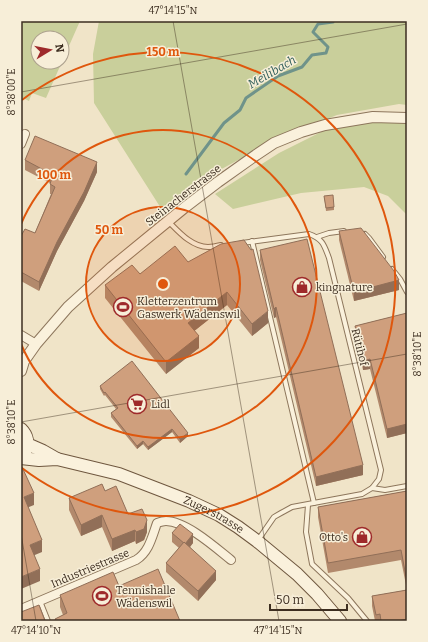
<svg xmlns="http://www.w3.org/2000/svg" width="428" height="642" font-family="Bitter,serif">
	<rect width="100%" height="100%" fill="#f0e4c8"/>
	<g fill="#c9cf9b" fill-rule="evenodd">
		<path d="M23,21H80L46,98L32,93L29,101L21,97V25ZM38,38H62V62H38Z"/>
		<path d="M99,21H407V105L399,104L337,115L273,141L207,177L164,213L94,103L93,54Z"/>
		<path d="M339,123H407V215L388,196L364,187L301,193L233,209L215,194L279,153Z"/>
	</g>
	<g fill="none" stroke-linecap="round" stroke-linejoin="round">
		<path stroke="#6f938a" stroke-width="3" d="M186,174L224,123L240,110L246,98L278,76L302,67L312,55L326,53L328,47L313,32L318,24L333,22"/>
		<g stroke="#8d765c" stroke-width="6">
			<g id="service">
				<path d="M169,222C179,232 192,247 208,247C212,247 217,246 221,245"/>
				<path d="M365,234L369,238L383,257"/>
				<path d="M317,237L329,233L344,231"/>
				<path d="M252,241L314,503"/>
				<path d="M242,243L309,234C323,239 324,245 329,258L381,470L379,479L372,488L362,494L292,507L281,513L274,517L258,540"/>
				<path d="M392,269L400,279L407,292"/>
				<path d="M372,488L385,490L407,486"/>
				<path d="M308,505L306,532L312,564L348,598L367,621"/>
				<path d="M40,601L48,621"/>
			</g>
		</g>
		<g stroke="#8d765c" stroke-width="10">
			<g id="minor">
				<path d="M21,144L25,134"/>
				<path d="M21,335L36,344"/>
				<path d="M21,609L136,560C149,552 152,537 157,523C160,522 163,521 166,521C186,521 216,548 231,560"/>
			</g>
		</g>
		<g stroke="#8d765c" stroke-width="12">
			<path id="tertiary" d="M21,371L24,361L36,344L68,307L112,267L184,208L218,182L256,155L274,143L301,132L325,125L373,117L407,118"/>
		</g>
		<g stroke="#6f573f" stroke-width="14">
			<g id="secondary">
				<path d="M21,429C27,435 29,443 25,452"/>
				<path d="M27,444L43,451L57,459"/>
				<path id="s1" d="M21,458L39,460L57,459L119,474L189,501L219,515L238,527L257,541L297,574L317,594L340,621"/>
			</g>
		</g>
		<use href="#service" stroke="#faf1dc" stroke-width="4"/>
		<use href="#minor" stroke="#faf1dc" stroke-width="8"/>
		<use href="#tertiary" stroke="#faf1dc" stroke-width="10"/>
		<use href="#secondary" stroke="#faf1dc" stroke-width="12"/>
	</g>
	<g fill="#b2896c">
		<path d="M25,160L97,172L84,201L57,251L39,291L21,281V236L35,233L51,194H50V183L25,170Z"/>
		<path d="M324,196L334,207V210L326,211Z"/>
		<path d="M339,231L399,290L354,301L339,240Z"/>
		<path d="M260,250L363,475L316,486L276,317L274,318L260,260Z"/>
		<path d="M188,262L268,323L252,336L227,305L194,331L199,348L166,374L105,298V285L140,274Z"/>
		<path d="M407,313V433L387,438L370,369L363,370L355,335V326Z"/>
		<path d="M100,386L188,436L180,443L172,432L148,450L143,444L137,449L111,417V413L116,409L105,395L104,396L100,389Z"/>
		<path d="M105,491L147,532L144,540L136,544L135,541L112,551L102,527L81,536L69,510V498Z"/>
		<path d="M407,491V621H375L372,606V596L407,590L401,560L328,573L318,517V507Z"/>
		<path d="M172,533L193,543L190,547L216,580L198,601L166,572V563L179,548L172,542Z"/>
		<path d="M119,586L180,621H55V619L63,615L60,607V595Z"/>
	</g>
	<g fill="#916f58">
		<path d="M97,162V172L84,201L57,251L39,291V282L57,242Z"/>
		<path d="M399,280V290L354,301V292Z"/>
		<path d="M227,292V305L188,336V323Z"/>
		<path d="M276,307V317L274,318V309Z"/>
		<path d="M268,311V323L252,336V324Z"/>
		<path d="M199,336V348L166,374V362Z"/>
		<path d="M370,359V369L363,370V361Z"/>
		<path d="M407,424V433L387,438V429Z"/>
		<path d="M172,429V432L148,450V447Z"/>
		<path d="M188,433V436L180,443V439Z"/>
		<path d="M143,441V444L137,449V446Z"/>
		<path d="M363,465V475L316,486V477Z"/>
		<path d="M34,493V505L24,509V497Z"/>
		<path d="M102,515V527L81,536V525Z"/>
		<path d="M147,520V532L144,540L136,544V532Z"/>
		<path d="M135,530V541L112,551V539Z"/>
		<path d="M193,534V543L185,553V544Z"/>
		<path d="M42,540V552L30,557V545Z"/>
		<path d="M40,569V581L21,589V577Z"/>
		<path d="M216,571V580L198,601V591Z"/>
	</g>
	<g fill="#cf9f7d" stroke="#916f58">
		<path d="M35,136L97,162L84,192L57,242L39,282L21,272V236L25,229L35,233L55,187L50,184L53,175L25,160Z"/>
		<path d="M333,195L334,207L326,208L324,196Z"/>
		<path d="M361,228L394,271L399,280L354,292L339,231Z"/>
		<path d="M307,239L363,465L316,477L276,307L274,309L260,250Z"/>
		<path d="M244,240L251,250L253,249L268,311L252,324L227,292L188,323L199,336L166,362L105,285L132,265L140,274L175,246L188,262L221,244Z"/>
		<path d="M407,313V424L387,429L370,359L363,361L355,326Z"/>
		<path d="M132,361L188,433L180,439L172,429L148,447L143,441L137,446L111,413L118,408L105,392L104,393L100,386Z"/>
		<path d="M21,466L22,467L34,493L24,497L42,540L30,545L40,569L21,577Z"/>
		<path d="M102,484L105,491L116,486L128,514L142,509L147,520L144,529L136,532L135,530L112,539L102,515L81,525L69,498Z"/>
		<path d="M407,491V582L401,550L328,563L318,507Z"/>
		<path d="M180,524L193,534L185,544L172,533Z"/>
		<path d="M184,542L216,571L198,591L166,563Z"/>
		<path d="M158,569L180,621H56L55,619L67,613L60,595L113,572L119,586Z"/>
		<path d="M407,590V619L398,621H381L380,614L376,615L372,596Z"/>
		<path d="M39,605L45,621H21V612Z"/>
	</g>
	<path fill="none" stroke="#3d2e20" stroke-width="1" stroke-opacity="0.45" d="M173,21L279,621M21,92L407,24M21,422L407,354M21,534L36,621"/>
	<circle cx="163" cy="284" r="77" fill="#df570d" fill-opacity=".12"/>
	<g fill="none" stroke="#df570d" stroke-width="2">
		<circle cx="163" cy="284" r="77"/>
		<path d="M21 224A154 154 0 1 1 21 344"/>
		<path d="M22 100A232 232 0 1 1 22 468"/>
	</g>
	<defs>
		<g id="shop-ring" transform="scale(1)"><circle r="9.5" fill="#f7eed8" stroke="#9e2a2b" stroke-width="1.5"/><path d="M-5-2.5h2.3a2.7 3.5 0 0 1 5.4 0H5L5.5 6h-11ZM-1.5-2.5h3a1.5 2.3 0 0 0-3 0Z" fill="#9e2a2b"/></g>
		<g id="stadium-ring" transform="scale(1)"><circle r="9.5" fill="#f7eed8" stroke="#9e2a2b" stroke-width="1.5"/><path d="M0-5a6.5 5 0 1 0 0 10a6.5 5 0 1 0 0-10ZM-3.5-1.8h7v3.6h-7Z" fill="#9e2a2b"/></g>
		<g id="supermarket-ring" transform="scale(1)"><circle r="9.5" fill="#f7eed8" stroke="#9e2a2b" stroke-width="1.5"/><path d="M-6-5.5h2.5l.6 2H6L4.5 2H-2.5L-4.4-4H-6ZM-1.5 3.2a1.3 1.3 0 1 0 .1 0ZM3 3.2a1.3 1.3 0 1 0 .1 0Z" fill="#9e2a2b"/></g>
	</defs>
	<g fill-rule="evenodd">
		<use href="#shop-ring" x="302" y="287"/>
		<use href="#stadium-ring" x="123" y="307"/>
		<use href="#supermarket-ring" x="137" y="404"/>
		<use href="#shop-ring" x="362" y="537"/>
		<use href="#stadium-ring" x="102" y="596"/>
	</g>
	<g text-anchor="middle" stroke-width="3" stroke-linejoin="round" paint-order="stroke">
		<g font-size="11" fill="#3d2e20" stroke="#f7eed8">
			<text transform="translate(183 195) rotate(-38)" y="4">Steinacherstrasse</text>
			<text transform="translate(360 347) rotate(76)" y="4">Rütihof</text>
			<text dy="4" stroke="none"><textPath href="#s1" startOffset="203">Zugerstrasse</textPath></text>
			<text transform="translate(90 568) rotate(-23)" y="4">Industriestrasse</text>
		</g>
		<g font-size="11" fill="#3d2e20" stroke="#f7eed8" text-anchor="start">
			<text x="316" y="291">kingnature</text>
			<text x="137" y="305">Kletterzentrum<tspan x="137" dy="13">Gaswerk Wädenswil</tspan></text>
			<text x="151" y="408">Lidl</text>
			<text x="348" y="541" text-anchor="end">Otto's</text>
			<text x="116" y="594">Tennishalle<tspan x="116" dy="13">Wädenswil</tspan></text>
		</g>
		<g font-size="12" font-style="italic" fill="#2f5d5a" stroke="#f7eed8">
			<text transform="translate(272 72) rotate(-30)" y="4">Meilibach</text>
		</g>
	</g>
	<circle cx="163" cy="284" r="6" fill="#df570d" stroke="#f7eed8" stroke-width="2"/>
	<g font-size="12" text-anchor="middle" font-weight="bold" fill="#df570d" stroke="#f7eed8" stroke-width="3" stroke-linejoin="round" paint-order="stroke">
		<text x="163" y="56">150 m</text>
		<text x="54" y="179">100 m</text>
		<text x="109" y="234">50 m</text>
	</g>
	<rect width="428" height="642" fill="none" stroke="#f7eed8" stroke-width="44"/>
	<g transform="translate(50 50) rotate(80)"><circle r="19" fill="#f7eed8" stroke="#ada18e"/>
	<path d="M0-3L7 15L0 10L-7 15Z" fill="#9e2a2b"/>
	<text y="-6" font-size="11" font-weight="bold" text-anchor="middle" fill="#3d2e20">N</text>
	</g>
	<path d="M270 604v6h77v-6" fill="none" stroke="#3d2e20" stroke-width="2"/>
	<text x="276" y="604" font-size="12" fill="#3d2e20" stroke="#f7eed8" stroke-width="3" paint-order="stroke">50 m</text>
	<rect x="22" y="22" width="384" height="598" fill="none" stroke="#3d2e20" stroke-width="1.5"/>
	<g font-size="10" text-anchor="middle" fill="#3d2e20">
		<text x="173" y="14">47°14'15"N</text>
		<text transform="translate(11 92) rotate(-90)" y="4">8°38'00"E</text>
		<text transform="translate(417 354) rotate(-90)" y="4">8°38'10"E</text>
		<text transform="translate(11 422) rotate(-90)" y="4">8°38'10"E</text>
		<text x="36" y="634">47°14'10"N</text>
		<text x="278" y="634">47°14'15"N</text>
	</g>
</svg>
